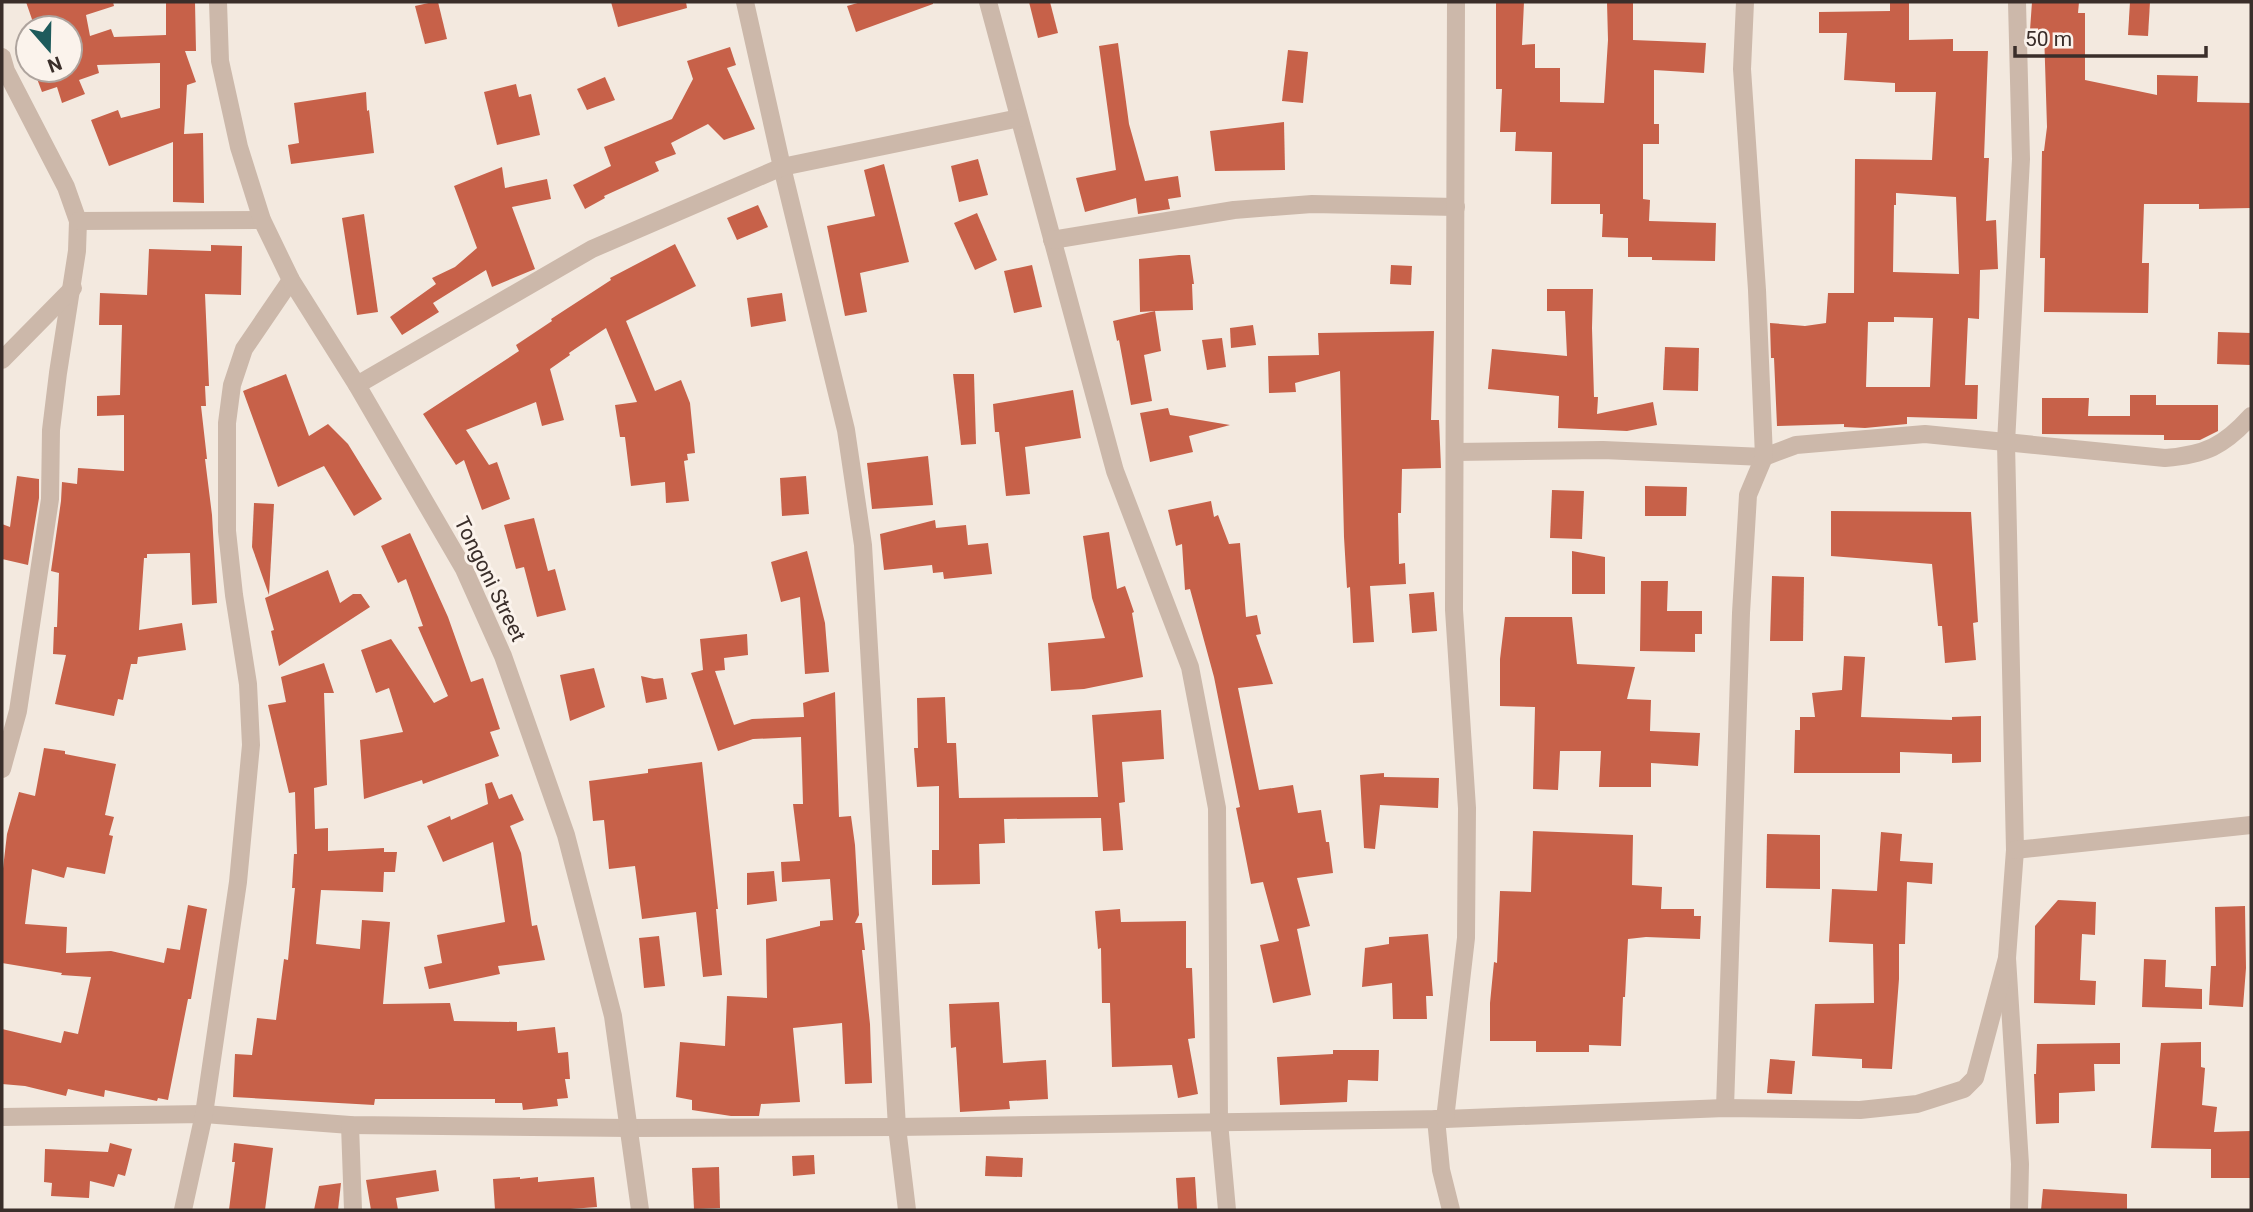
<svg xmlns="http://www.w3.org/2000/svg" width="2253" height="1212" font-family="Roboto,sans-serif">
	<rect width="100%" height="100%" fill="#f3e9df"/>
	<g fill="#c76149" fill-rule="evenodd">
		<path d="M26,2H113L114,6L86,15L90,36L111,29L114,37L166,35V2H195L196,51H185L196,82L187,85L184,134L203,133L204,203L173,202V142L109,166L91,120L118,110L121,118L160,108V63L97,65L99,73L79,80L85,94L62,103L57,87L42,92L36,76L50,70H70V63L81,59L68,21L45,28H35Z"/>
		<path d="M433,2H438L447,39L425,44L415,6Z"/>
		<path d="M611,2H686L687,8L618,27Z"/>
		<path d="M861,2H933V4L856,32L847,6Z"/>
		<path d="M1029,2H1050L1058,33L1038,38Z"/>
		<path d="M1496,2H1524L1522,45L1535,44V68H1560V102L1604,103L1608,40L1607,2H1633V40L1706,43L1704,73L1654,70V124H1659V144H1643V199L1650,200L1649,221L1716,223L1715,261L1652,260V257H1628V238L1602,237L1603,214H1600V204H1551L1552,152L1515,151L1516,132H1500L1502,89H1496Z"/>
		<path d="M1890,2H1909V40L1953,39V51H1988L1984,158H1989L1986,221L1996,220L1998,269L1980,270L1979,319L1968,318L1965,385H1978L1977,419L1907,417V424L1865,428L1844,427V424L1777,426L1774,358H1771L1770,323L1805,326L1826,323L1828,293H1854L1855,159L1932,160L1936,92H1895V83L1844,80L1847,33H1819V12L1890,11ZM1896,193L1956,197L1959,274L1893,272L1894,205H1896ZM1894,317L1933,318L1930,387H1866L1868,322H1894Z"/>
		<path d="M2032,2H2079L2078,13H2085V80L2157,95V75L2198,76L2197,102L2251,103V208L2199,209V204H2144L2142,263H2149L2148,313L2044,312L2045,258H2040L2042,151H2044L2047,127L2044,31L2030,30Z"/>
		<path d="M2130,2H2150L2148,36L2128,35Z"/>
		<path d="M1118,43L1129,124L1145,181L1178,176L1181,197L1168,199L1170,209L1138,214L1136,198L1085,212L1076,178L1116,170L1099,46Z"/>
		<path d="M730,47L736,65L727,68L755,129L724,140L708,124L671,143L676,154L655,162L659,171L604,196L605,198L585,209L573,185L611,166L604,147L672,119L693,79L687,61Z"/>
		<path d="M1288,50L1308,52L1303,103L1282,101Z"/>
		<path d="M605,77L615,100L587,110L577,89Z"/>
		<path d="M516,84L519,97L531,94L540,135L497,145L484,92Z"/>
		<path d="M366,92L367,111L369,110L374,153L291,164L288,145L299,143L294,103Z"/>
		<path d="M1284,122L1285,170L1215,171L1210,131Z"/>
		<path d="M978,159L988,195L959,202L951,166Z"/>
		<path d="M884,164L909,262L860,273L867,312L845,316L827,226L875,216L864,170Z"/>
		<path d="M502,167L505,188L547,179L551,199L512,207L535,269L492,287L486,270L433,303L439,312L402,335L390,317L436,284L432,278L455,267L477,248L454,186Z"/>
		<path d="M758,205L768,227L737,240L727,218Z"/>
		<path d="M977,213L997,260L975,270L954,223Z"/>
		<path d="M364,214L378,312L357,315L342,218Z"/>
		<path d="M675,244L696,286L626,321L655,391L681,380L690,403L695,453L687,454L688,460L684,461L689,501L666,503L665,482L631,486L625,437H620L615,405L637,402L606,328L569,353L570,355L550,369L564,420L542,426L536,402L466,430L489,465L497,462L510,499L482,510L464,460L456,465L423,414L519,351L516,345L552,321L551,319L611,280L610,278Z"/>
		<path d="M211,245L242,246L241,295L205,294L209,386H205L206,406H201L207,459H205L212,515L217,603L192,605L190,553L147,554V558H144L139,630L182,623L186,650L138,657L137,664H131L123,700L118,699L114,716L55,704L66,655L53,654L54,627H57L59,573L51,571L61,501L62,482L77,484L78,468L124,471V415L97,416V396L120,395L122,325H99L100,293L147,295L149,249L211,251Z"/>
		<path d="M1179,255H1190L1194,284H1192L1193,310L1155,311L1161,351L1144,355L1152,401L1131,405L1119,340L1117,341L1113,321L1155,311L1140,312L1139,259Z"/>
		<path d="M1032,265L1042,307L1014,313L1004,271Z"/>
		<path d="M1391,265L1412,266L1411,285L1390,284Z"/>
		<path d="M1547,289H1593L1592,328L1594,397H1598L1597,414L1653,402L1657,425L1627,431L1558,428L1559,396L1488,389L1492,349L1567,356L1565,311H1547Z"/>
		<path d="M782,293L786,321L751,327L747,298Z"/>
		<path d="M1253,325L1256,345L1231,348L1230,328Z"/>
		<path d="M1434,331L1431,420H1439L1441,468L1402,469L1401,513H1398L1399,564L1405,563L1406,584L1370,586L1374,642L1353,643L1350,587L1347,588L1344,537L1340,371L1295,383L1296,392L1269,393L1268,356L1319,355L1318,333Z"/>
		<path d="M2218,332L2251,333V365L2217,364Z"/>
		<path d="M1222,338L1226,367L1207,370L1202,340Z"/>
		<path d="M1665,347L1699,348L1698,391L1663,390Z"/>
		<path d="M286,374L309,436L328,424L348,444L382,499L354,516L324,466L278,487L243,391Z"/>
		<path d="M953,374H974L976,444L961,445Z"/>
		<path d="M1073,390L1081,438L1025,447L1030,494L1006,496L999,432H995L993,404Z"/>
		<path d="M2130,395H2156V405H2218V431L2200,440H2164V435L2042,434V398H2089L2088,416H2130Z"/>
		<path d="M1168,408L1170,415L1230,425L1189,436L1193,452L1150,462L1140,413Z"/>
		<path d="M928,456L933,505L872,509L867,463Z"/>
		<path d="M17,476L39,479V498L28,565L2,559V524L10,527Z"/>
		<path d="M806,476L809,514L782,516L780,478Z"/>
		<path d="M1645,486L1687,487L1686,516H1645Z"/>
		<path d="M1552,490L1584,491L1582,539L1550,538Z"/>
		<path d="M1211,501L1214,517L1218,515L1229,544L1240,543L1246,617L1257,615L1261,634L1256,635L1273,684L1238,688L1259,790L1293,785L1298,813L1321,810L1326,842H1329L1333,873L1297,878L1310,926L1297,929L1311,995L1273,1003L1260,945L1279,941L1263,882L1251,884L1236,808L1240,807L1214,677L1190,589L1185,590L1182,544L1176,546L1168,510Z"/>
		<path d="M254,503L274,504L269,595L252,547Z"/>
		<path d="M1831,511L1971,512L1978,622L1973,623L1976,660L1945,663L1942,626H1938L1932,564L1831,556Z"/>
		<path d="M534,518L548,571L555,569L566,610L537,617L524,567L516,569L504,525Z"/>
		<path d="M935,520L936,528L966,525L968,545L988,543L992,574L944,579L943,572L933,573L932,565L884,570L880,534Z"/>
		<path d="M1109,532L1117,589L1125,586L1134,612L1132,613L1143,677L1084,689L1051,691L1048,643L1105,638L1092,598L1083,536Z"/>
		<path d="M410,533L448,617L471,682L483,678L500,729L490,732L499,756L423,784L422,780L364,799L360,740L403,732L389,688L376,693L361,650L391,639L434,703L448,696L418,627L423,626L406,579L398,583L381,546Z"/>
		<path d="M807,551L825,623L829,672L805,674L800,597L781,602L771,562Z"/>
		<path d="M1572,551L1605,557V594H1572Z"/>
		<path d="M328,570L340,603L353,594H361L370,607L279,666L271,631L274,630L265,598Z"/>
		<path d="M1772,576L1804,577L1803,641H1770Z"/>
		<path d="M1641,581H1668L1667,611H1702V634H1695V652L1640,651Z"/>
		<path d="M1434,592L1437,631L1412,633L1409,594Z"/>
		<path d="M1505,617H1572L1577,664L1635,667L1627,699L1651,700L1650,731L1700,733L1698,766L1651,763V787H1599L1601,751H1560L1558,790L1533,789L1535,707L1500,706V659Z"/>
		<path d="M747,634L748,655L724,658L725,670L715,671L734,725L752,719L804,717L803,703L835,692L839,817L851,816L855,845L859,915L855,923H862L865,950H862L870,1024L872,1083L845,1084L842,1023L793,1028L800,1102L761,1104L759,1116H731L692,1110V1100L676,1097L680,1042L725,1046L727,996L767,998L766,939L820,926V921L833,920L830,879L782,882L781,862L800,861L793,804H803L801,737L753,739L718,751L691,673L703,670L700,639Z"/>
		<path d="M1844,656L1865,657L1861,717L1952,720V717L1981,716V762L1952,763V754L1900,752V773H1794L1795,730H1800V717H1815L1812,693L1842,690Z"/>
		<path d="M324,663L334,693H324L327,785L314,788L315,829L328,828V851L384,848V852H397L395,872H384L383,892L321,890L316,944L360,949L362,920L390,922L383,1004L450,1003L454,1021L517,1022V1031L555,1027L558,1053L568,1052L570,1079H565L568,1098L557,1099L558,1106L523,1110L522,1103H495V1099H375L374,1105L233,1097L235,1054L252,1055L257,1018L276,1020L284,959L288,960L295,888H292L294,854H297L295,792L289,793L268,705L286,702L281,677Z"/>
		<path d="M594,668L605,707L570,721L560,675Z"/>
		<path d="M641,676L654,679L663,678L667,699L646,703Z"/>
		<path d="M945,697L947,743H956L959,798L1098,797L1092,715L1161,710L1164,759L1122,762L1125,802L1119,803L1123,850L1103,851L1101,818L1004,819L1005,843L979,844L980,884L932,885V850H939V786L917,787L914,748H918L917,698Z"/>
		<path d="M44,748L65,751V754L116,764L105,815L114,817L109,835L113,836L105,874L67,867L64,878L32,869L25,924L67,927L66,953L111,951L164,963L167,948L180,950L188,905L207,909L191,999H188L168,1100L158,1098L157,1101L105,1090L104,1097L68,1089L66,1096L25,1086L2,1084V1029L61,1043L64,1031L78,1034L91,977L61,975L62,973L2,963V877L7,834L19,792L35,796Z"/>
		<path d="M702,762L718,909H716L722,975L703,977L696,912L642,919L635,866L609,869L604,820L593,821L589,781L648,773V769Z"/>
		<path d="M1384,773V777L1439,778L1438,808L1380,805L1375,849L1364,848L1360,775Z"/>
		<path d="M492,782L499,799L512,794L524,820L510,826L521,853L532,926L537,925L545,960L498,966L500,974L429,989L424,967L442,963L437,935L505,922L493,842L443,862L427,826L450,816L451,820L488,804L485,784Z"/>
		<path d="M1533,831L1633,835L1632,885L1662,887L1661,909H1694V916H1701L1700,939L1646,937L1628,939L1625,997H1623L1621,1046L1589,1045V1052H1536V1041H1490V1003L1494,962L1497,963L1500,891L1531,892Z"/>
		<path d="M1881,832L1902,834L1900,861L1933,863L1932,884L1907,882L1905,944H1899V979L1892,1069L1862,1068V1059L1812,1056L1815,1004L1874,1003L1873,944L1829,942L1832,889L1877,891Z"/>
		<path d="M1767,834L1820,835V889L1766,888Z"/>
		<path d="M774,871L777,901L747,905V873Z"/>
		<path d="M2058,900L2096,902L2095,935L2082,934L2080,980L2096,981L2095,1005L2034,1003L2035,926Z"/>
		<path d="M2245,906L2246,968L2243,1007L2209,1005L2211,966H2216L2215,907Z"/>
		<path d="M1120,909L1121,922L1186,921V968H1192L1195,1038L1188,1039L1198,1094L1178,1098L1172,1065L1112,1067L1110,1003H1102L1101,948L1098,949L1095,911Z"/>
		<path d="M1428,934L1433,996H1426L1427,1019H1393L1392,983L1362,987L1365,948L1389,944V937Z"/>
		<path d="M659,936L665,986L644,988L639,938Z"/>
		<path d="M2144,959L2166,960L2165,987L2202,989V1009L2142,1007Z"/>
		<path d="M999,1002L1003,1063L1046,1060L1048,1099L1009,1101L1010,1109L960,1112L956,1047L951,1048L949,1004Z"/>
		<path d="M2201,1042V1067L2205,1068L2202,1105L2217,1107L2214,1132L2251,1131V1178H2211V1149L2151,1148L2161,1043Z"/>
		<path d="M2120,1043V1064H2094L2095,1091L2059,1093V1123L2036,1124L2034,1074H2036L2037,1044Z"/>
		<path d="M1333,1050H1379L1378,1081L1348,1080L1347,1102L1280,1105L1277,1057L1333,1054Z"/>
		<path d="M1770,1059L1795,1061L1792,1094L1767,1093Z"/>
		<path d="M110,1143L132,1149L125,1176L118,1174L114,1187L90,1181L89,1198L51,1196L52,1183L44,1182L45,1149L108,1152Z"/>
		<path d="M234,1143L273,1148L265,1210H229L235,1162H232Z"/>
		<path d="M814,1155L815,1174L793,1176L792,1156Z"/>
		<path d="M986,1156L1023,1158L1022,1177L985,1176Z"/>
		<path d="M719,1167L720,1208L694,1209L692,1168Z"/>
		<path d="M436,1170L439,1191L396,1198L398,1210H371L366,1180Z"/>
		<path d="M520,1177V1179L538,1177V1182L594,1177L597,1207L557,1210H495L493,1179Z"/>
		<path d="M1195,1177L1197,1210H1178L1176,1178Z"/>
		<path d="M341,1183L338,1210H314L319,1186Z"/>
		<path d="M2043,1189L2127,1194V1210H2041Z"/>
	</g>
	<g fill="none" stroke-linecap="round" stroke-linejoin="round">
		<g stroke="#ccb8aa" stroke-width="18">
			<path d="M745,2L782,167L846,430L863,545L897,1127L907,1210"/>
			<path d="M988,2L1115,471L1190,667L1217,808L1219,1122L1227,1210"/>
			<path d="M2017,2L2021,159L2006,443L2015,850L2007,958L2020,1164L2019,1210"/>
			<path d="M2,57L6,71L66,187L78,221L77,251L58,373L51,430L50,499L18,711L2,769"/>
			<path d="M78,221L262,220"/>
			<path d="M1052,240L1234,210L1312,204L1456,207"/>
			<path d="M2,360L73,288"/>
			<path d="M357,385L592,249L782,167L1019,118"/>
			<path d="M1456,452L1603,450L1764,457L1796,445L1925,434L2165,458C2205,455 2224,446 2251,416"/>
			<path d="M2015,850L2251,825"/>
			<path d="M1725,1108L1741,613L1748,495L1764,457L1757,290L1742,69L1745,2"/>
			<path d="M2,1117L204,1114L350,1125L630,1128L897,1127L1445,1119L1725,1108L1860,1110L1917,1104L1964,1089L1975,1078L2007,958"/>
			<path d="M1436,1119L1441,1170L1451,1210"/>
			<path d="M1445,1119L1466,938L1467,808L1454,610L1456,2"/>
			<path d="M350,1125L353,1210"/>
			<path d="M183,1210L204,1114L238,882L251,745L248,684L234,595L227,531V423L232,385L244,349L291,280"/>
		</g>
		<path stroke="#ccb8aa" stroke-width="18" d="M218,2L220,61L239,147L262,220L291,280L357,385L464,569L503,656L566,835L613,1016L640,1210"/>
	</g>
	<g text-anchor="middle" stroke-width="6" stroke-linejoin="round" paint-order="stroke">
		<g font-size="21" fill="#3a2e2a" stroke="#fbf3ec">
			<text transform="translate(490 579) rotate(64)" y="7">Tongoni Street</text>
		</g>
	</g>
	<rect width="2253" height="1212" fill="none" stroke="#3a2e2a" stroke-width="7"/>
	<g transform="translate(49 49) rotate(160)"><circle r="33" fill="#fbf3ec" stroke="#aea49e" stroke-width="2"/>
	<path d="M0-5L12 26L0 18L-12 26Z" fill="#1e5b5c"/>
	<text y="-10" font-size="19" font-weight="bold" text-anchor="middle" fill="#3a2e2a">N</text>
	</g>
	<path d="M2015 46v10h191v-10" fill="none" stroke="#3a2e2a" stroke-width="3.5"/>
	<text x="2025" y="46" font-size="21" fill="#3a2e2a" stroke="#fbf3ec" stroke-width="5" paint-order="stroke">50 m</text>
</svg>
